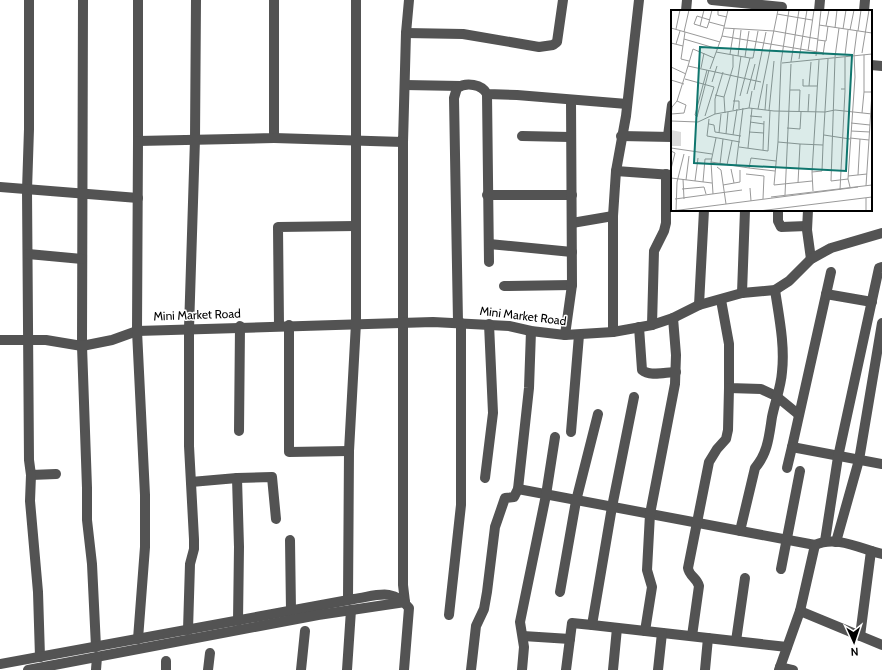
<svg xmlns="http://www.w3.org/2000/svg" width="882" height="670" font-family="Cabin,sans-serif">
	<rect width="100%" height="100%" fill="#fff"/>
	<g fill="none" stroke-linecap="round" stroke-linejoin="round">
		<g stroke="#535353" stroke-width="10">
			<path d="M29,0V129L27,190L29,460L31,475L56,474"/>
			<path d="M83,0L82,346L87,488V520L92,564L96,647"/>
			<path d="M138,0V141L274,138V0"/>
			<path d="M712,0L782,7"/>
			<path d="M686,11L687,0"/>
			<path d="M819,11L820,0"/>
			<path d="M864,11L865,0"/>
			<path d="M406,33L463,34L539,47L553,45L557,42L563,0"/>
			<path d="M871,65L882,66"/>
			<path d="M405,85L460,86"/>
			<path d="M487,94L489,262"/>
			<path d="M522,136L570,137"/>
			<path d="M621,136L672,137"/>
			<path d="M668,136L672,105"/>
			<path d="M274,138L403,142L406,33L409,0"/>
			<path d="M403,142V585L405,602"/>
			<path d="M616,171L672,175"/>
			<path d="M0,187L138,198"/>
			<path d="M487,195H572"/>
			<path d="M778,210V221L781,227L807,226"/>
			<path d="M808,210L807,230L811,259"/>
			<path d="M572,223L613,216"/>
			<path d="M489,244L572,252"/>
			<path d="M28,254L82,259"/>
			<path d="M831,272L792,447L882,464"/>
			<path d="M504,286L572,285"/>
			<path d="M742,293L745,210"/>
			<path d="M826,294L872,302"/>
			<path d="M721,300L729,344V388L761,389L776,396L798,414"/>
			<path d="M699,305L704,210"/>
			<path d="M458,322L454,98L457,88C466,82 482,84 487,94L517,95L627,104"/>
			<path d="M279,325L278,227L356,226"/>
			<path d="M289,325V452L349,451"/>
			<path d="M652,325L654,251L664,231L666,223V174"/>
			<path d="M639,327L642,370C650,377 666,372 676,372"/>
			<path d="M613,332V216L616,171L626,116L639,0"/>
			<path d="M565,335L572,285L571,100"/>
			<path d="M0,340H46L82,346L112,340L137,331L433,322L509,326L531,331L565,335L613,332L652,325L673,318L699,305L742,293L775,290L789,281L811,259L831,248L882,233"/>
			<path d="M239,431L240,326"/>
			<path d="M571,432L579,335"/>
			<path d="M787,468L792,447"/>
			<path d="M31,475L30,501L38,592L40,657"/>
			<path d="M237,478L272,477L276,519"/>
			<path d="M485,478L493,413L489,324"/>
			<path d="M191,482L237,478L239,547L238,621"/>
			<path d="M518,489L815,545C836,535 861,549 882,554"/>
			<path d="M740,531L755,468C768,453 769,436 772,417C775,402 781,387 782,372C785,345 779,317 775,290"/>
			<path d="M290,540L291,611"/>
			<path d="M825,541L838,457L879,268L882,267"/>
			<path d="M836,542L859,460L882,323"/>
			<path d="M781,569L800,471"/>
			<path d="M560,592L576,501L598,414"/>
			<path d="M348,600L349,451L356,323V0"/>
			<path d="M800,611L882,645"/>
			<path d="M449,615L461,505V323"/>
			<path d="M592,625L787,647"/>
			<path d="M188,630L190,564L194,549V539L189,446V329L195,139L196,0"/>
			<path d="M645,631L652,587L647,570L650,514L675,384L676,355L673,318"/>
			<path d="M523,636L570,639"/>
			<path d="M692,636L699,586C697,578 689,576 688,568L709,462L717,449L726,439L728,430L729,388"/>
			<path d="M860,636L871,551"/>
			<path d="M138,639L145,547V495L137,331L138,141"/>
			<path d="M736,641L745,578"/>
			<path d="M0,664L354,599C376,596 393,587 409,608L404,670"/>
			<path d="M780,667L793,670"/>
			<path d="M28,670L318,615L405,602"/>
			<path d="M96,670L97,657"/>
			<path d="M166,670V661"/>
			<path d="M208,670L210,653"/>
			<path d="M301,670L305,631"/>
			<path d="M347,670L351,610"/>
			<path d="M471,670L476,626L484,609L487,592L495,527L505,498L514,497L518,489L529,388L531,331"/>
			<path d="M522,670L524,647L520,622L546,495L555,437"/>
			<path d="M566,670L572,623L592,625L612,507L634,397"/>
			<path d="M613,670L617,628"/>
			<path d="M658,670L662,633"/>
			<path d="M705,670L708,638"/>
			<path d="M779,670L800,611L815,545"/>
		</g>
	</g>
	<g text-anchor="middle" stroke-width="3" stroke-linejoin="round" paint-order="stroke">
		<g font-size="12" fill="#000" stroke="#fff">
			<text transform="translate(197 315) rotate(-2)" y="4">Mini Market Road</text>
			<text transform="translate(523 316) rotate(7)" y="4">Mini Market Road</text>
		</g>
	</g>
	<g transform="translate(671 10)">
		<rect width="201" height="201" fill="#fff"/>
		<path d="M0,120L10,122V136H0Z" fill="#dadada"/>
		<path fill="none" stroke="#999" stroke-width="1" d="M47,0V5L56,7M106,4L141,10M39,10L26,6L23,14L36,18L38,12L41,0M38,12L53,16M148,15L201,23M29,16L33,0M155,16L158,0M0,18L49,32M53,18L103,21L147,29M164,18L166,0M5,19L9,0M172,19L175,0M179,20L183,0M187,21L190,0M13,22L18,0M14,22L10,49L18,51M51,26L153,43M13,29L47,39M147,30L155,31L157,16M0,33L12,36M5,34L9,21M137,41L143,0M45,42L79,48M191,43L198,0M59,44L63,19M152,45L154,31M174,45L177,20M193,45V82M67,46L70,20M145,46L150,0M74,47L78,21M164,47L168,18M164,48L160,171L177,169M128,49L136,0M120,52L128,0M140,52L138,76H146M111,53L201,44M17,56L22,39L43,48M0,57L15,64M30,58L33,43M39,59L51,26L57,0M14,69L43,77L34,106M132,69V76H138M0,70L13,74M41,72L46,56M174,79V47M83,80L95,22M119,80H129L128,102M76,84L84,54M44,85L53,87L54,103M69,86L79,48H82L87,21M53,87L62,57V45M62,91H68V99M78,98L81,81M87,99L107,0M62,100L70,46M94,100L96,74M98,101L103,51M137,102L138,84M191,103L193,82H201M0,104L13,103L15,95L6,91M44,104V89L52,62M0,106L1,97L6,91L17,56L90,72M79,106L91,107M26,107L24,105L36,60M26,107L38,60M38,109L36,126L69,132M0,111L27,112L44,104L78,98L103,101L154,102L164,100L201,104M79,112L93,114M180,113L199,115M38,114L43,115L44,122L70,126M116,118L129,119L130,102M180,121L199,122M78,122L93,123M48,123L50,104M55,124L57,102M62,125L66,99M153,125L179,129M179,128L198,130M107,132L110,52L118,0M129,134L107,132L103,175L141,171M152,135L157,49M68,137L97,141L99,101M0,138L41,144M77,138L81,98M92,140L93,111M0,141L4,143L0,159M40,152L78,158M49,154L52,129M56,155L61,131M65,156L72,98M46,157L50,160L55,194M60,159L63,173M104,161L78,158L80,148L105,151M75,164L93,166L92,189M187,165L189,129M177,166L196,164M0,168L41,173M12,169L13,189M15,170L18,146M24,171L27,148M32,172L34,149H41M127,173L129,134L152,135L151,161L141,162M52,175L69,172V160M195,176L201,83M179,177L177,169L184,67L183,44L186,21M79,178L80,191M11,179L33,177L35,184M169,180L174,81V79H170M142,181L141,162L148,50M42,184L40,152L45,128M114,185L120,54M100,187L201,175M195,188V201M4,189L71,180M1,201L187,177M5,201L6,172L13,144M88,201L201,187"/>
		<path fill="#0f766e" fill-opacity="0.15" stroke="#0f766e" stroke-width="2" d="M29,37L181,45L175,161L23,153Z"/>
		<rect width="201" height="201" fill="none" stroke="#000" stroke-width="2"/>
	</g>
	<g transform="translate(854 642) rotate(177)" stroke="#ffffff" stroke-width="3" paint-order="stroke">
	<path d="M0-3L7 15L0 10L-7 15Z" fill="#000000"/>
	<text y="-6" font-size="11" font-weight="bold" text-anchor="middle" fill="#000000">N</text>
	</g>
</svg>
